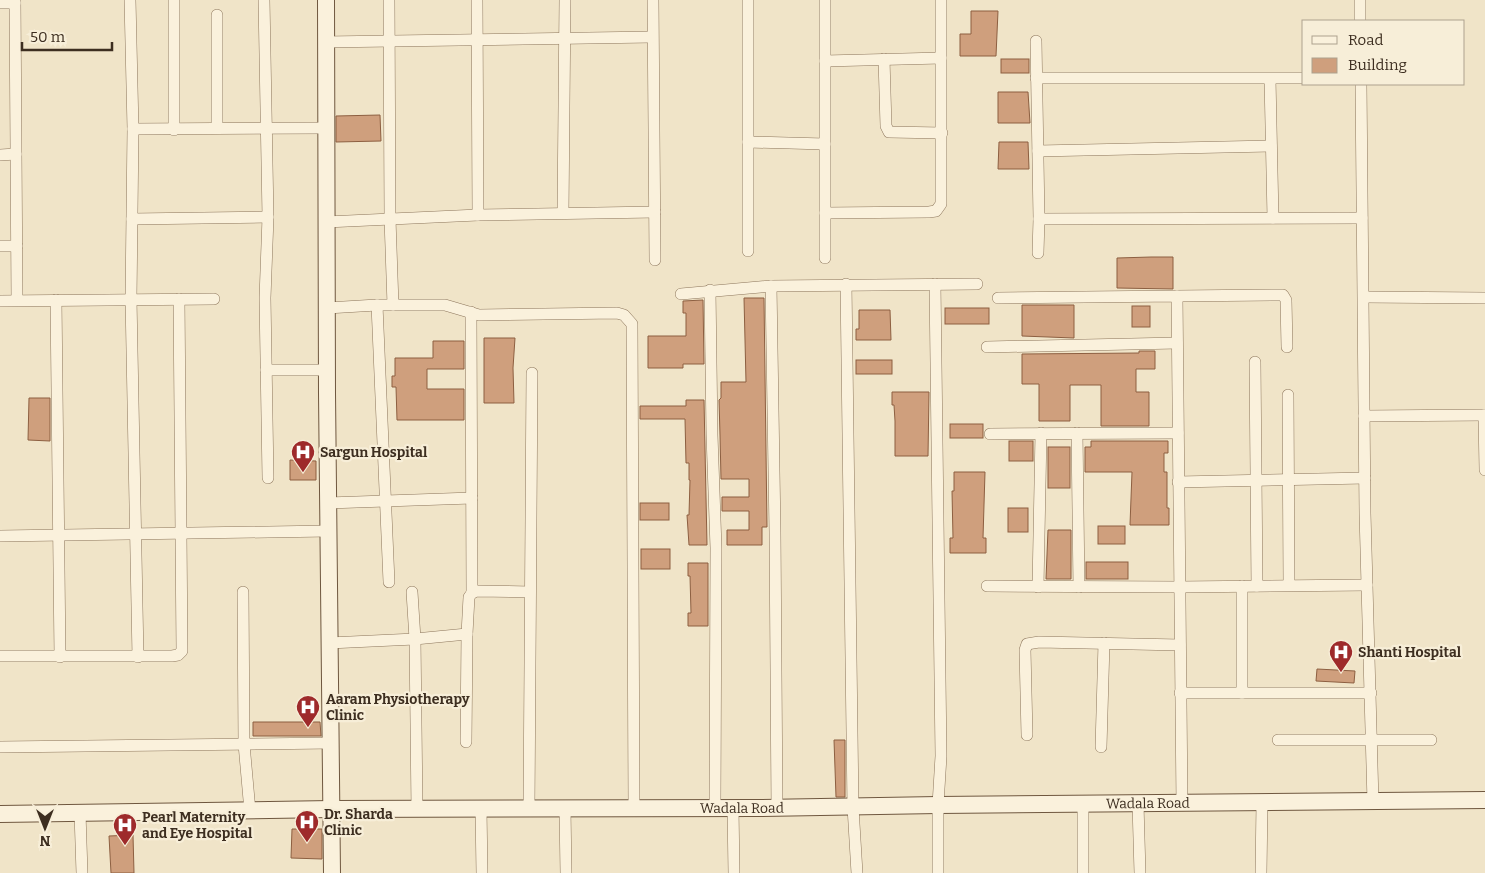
<svg xmlns="http://www.w3.org/2000/svg" width="1485" height="873" font-family="Bitter,serif">
	<rect width="100%" height="100%" fill="#f0e4c8"/>
	<g fill="#cf9f7d" stroke="#8d5f41">
		<path d="M971,11H998L996,56H960V34H971Z"/>
		<rect x="1001" y="59" width="28" height="14"/>
		<path d="M998,92H1028L1030,123H998Z"/>
		<path d="M380,115L381,141L336,142V116Z"/>
		<path d="M999,142H1028L1029,169H998Z"/>
		<path d="M1151,257H1173V289L1117,288V258Z"/>
		<path d="M744,298H764L767,527H762V545H727V530H749V511H722V497H749V479H721L720,435L719,400L721,398V382H746Z"/>
		<path d="M703,300L704,364H683V368H648V336H686V313H683V301Z"/>
		<path d="M1022,305H1074V338L1022,336Z"/>
		<rect x="1132" y="306" width="18" height="21"/>
		<rect x="945" y="308" width="44" height="16"/>
		<path d="M859,310H890L891,340H856V329H859Z"/>
		<path d="M484,338H515L513,368L514,403H484Z"/>
		<path d="M433,341H464V369H427V389H464V420H397L396,387H392V376H395V358H433Z"/>
		<path d="M1139,351H1155V369H1136V392H1149V426H1101V385H1070V421H1039V384H1022V354L1139,353Z"/>
		<rect x="856" y="360" width="36" height="14"/>
		<path d="M892,392H929L928,456H895V421L894,405H892Z"/>
		<path d="M29,398H50V441L28,440Z"/>
		<path d="M686,400H704L707,545H689L687,515H689L690,480H689V463H686L685,419H640V406H686Z"/>
		<rect x="950" y="424" width="33" height="14"/>
		<rect x="1009" y="441" width="24" height="20"/>
		<path d="M1091,441H1168V453H1164V472H1167V508H1169V525H1130L1132,472H1085V447H1091Z"/>
		<rect x="1048" y="447" width="22" height="41"/>
		<path d="M290,460L316,461V480H290Z"/>
		<path d="M954,472H985L983,538H986V553H950V538H953L952,491H954Z"/>
		<rect x="640" y="503" width="29" height="17"/>
		<rect x="1008" y="508" width="20" height="24"/>
		<rect x="1098" y="526" width="27" height="18"/>
		<path d="M1048,530H1071V579H1046Z"/>
		<rect x="641" y="549" width="29" height="20"/>
		<rect x="1086" y="562" width="42" height="17"/>
		<path d="M688,563H708V626H688V613H691L690,576H688Z"/>
		<path d="M1317,669L1355,671L1354,683L1316,681Z"/>
		<path d="M253,722H320L321,736H253Z"/>
		<path d="M834,740H845V797H836Z"/>
		<path d="M292,829H322V859L291,858Z"/>
		<path d="M133,835L134,873H111L109,836Z"/>
	</g>
	<g fill="none" stroke-linecap="round" stroke-linejoin="round">
		<g stroke="#8d765c" stroke-width="12">
			<g id="street">
				<path d="M15,0L17,300"/>
				<path d="M130,0L133,129L131,299L138,657"/>
				<path d="M264,0L268,217L265,298L268,478"/>
				<path d="M389,0L390,219L393,305"/>
				<path d="M477,0L478,215"/>
				<path d="M653,0L655,260"/>
				<path d="M748,0V251"/>
				<path d="M825,0V258"/>
				<path d="M1360,0V21"/>
				<path d="M0,3H15"/>
				<path d="M1036,41L1039,219L1038,253"/>
				<path d="M325,42L652,37"/>
				<path d="M884,59L886,126L889,132L942,133"/>
				<path d="M825,61L941,58"/>
				<path d="M1036,78H1304"/>
				<path d="M1270,79L1273,218"/>
				<path d="M1361,84L1365,513L1373,802"/>
				<path d="M217,128V15"/>
				<path d="M133,129L326,128"/>
				<path d="M174,130V0"/>
				<path d="M748,142L825,144"/>
				<path d="M1038,151L1271,146"/>
				<path d="M0,155L16,154"/>
				<path d="M563,213L565,0"/>
				<path d="M825,213L929,212L936,211L941,204V0"/>
				<path d="M132,219L268,217"/>
				<path d="M1039,219L1362,218"/>
				<path d="M326,222L478,215L655,212"/>
				<path d="M0,246H17"/>
				<path d="M846,284L853,807L857,873"/>
				<path d="M935,284L941,756L938,805V873"/>
				<path d="M771,286L775,532L777,808"/>
				<path d="M710,290L712,435L716,548L715,808"/>
				<path d="M681,294L771,286L977,284"/>
				<path d="M1177,296L1283,295L1286,300L1287,347"/>
				<path d="M1364,297L1485,298"/>
				<path d="M998,298L1177,296L1182,804"/>
				<path d="M56,300L60,657"/>
				<path d="M0,301L214,299"/>
				<path d="M377,305L389,582"/>
				<path d="M327,308L377,305H445L479,315L617,313L624,315L632,324L634,808"/>
				<path d="M471,312L472,593"/>
				<path d="M987,347L1177,343"/>
				<path d="M1255,362L1257,586"/>
				<path d="M266,370H328"/>
				<path d="M1288,395L1289,585"/>
				<path d="M1484,415L1485,470"/>
				<path d="M1364,416L1485,415"/>
				<path d="M1077,433L1079,587"/>
				<path d="M990,434L1178,433"/>
				<path d="M1178,482L1365,478"/>
				<path d="M328,503L472,498"/>
				<path d="M0,536L328,531"/>
				<path d="M987,586L1179,587L1367,585"/>
				<path d="M1242,586V693"/>
				<path d="M1038,587L1041,433"/>
				<path d="M243,592L244,744L250,811"/>
				<path d="M412,592L415,639L417,809"/>
				<path d="M329,643L415,639L467,634"/>
				<path d="M0,656H172L178,655L182,651L179,299"/>
				<path d="M1180,693H1371"/>
				<path d="M1027,735L1025,650L1027,644L1039,642L1180,645"/>
				<path d="M1278,740H1431"/>
				<path d="M466,742L467,634L469,597L472,593L477,591L530,592"/>
				<path d="M0,747L330,743"/>
				<path d="M1101,747L1104,643"/>
				<path d="M1138,804L1140,873"/>
				<path d="M1083,805V873"/>
				<path d="M733,808L734,873"/>
				<path d="M481,809L482,873"/>
				<path d="M529,809L532,373"/>
				<path d="M565,809L566,873"/>
				<path d="M80,813L82,873"/>
				<path d="M1261,873L1262,803"/>
			</g>
		</g>
		<g stroke="#6f573f" stroke-width="18">
			<g id="secondary">
				<path d="M326,0L327,393L332,873"/>
				<path id="s1" d="M0,814L331,809L758,808L938,805L1485,800"/>
			</g>
		</g>
		<use href="#street" stroke="#faf1dc" stroke-width="11"/>
		<use href="#secondary" stroke="#faf1dc" stroke-width="16"/>
	</g>
	<defs>
		<g id="hospital-pin" transform="scale(1.25)"><path d="M0 17L-7.5 6A9.5 9.5 0 1 1 7.5 6Z" fill="#9e2a2b" stroke="#f7eed8"/><path d="M-5-5h3v3.5h4V-5h3V5h-3V1.5h-4V5h-3Z" fill="#fff"/></g>
	</defs>
	<g fill-rule="evenodd">
		<use href="#hospital-pin" x="303" y="452"/>
		<use href="#hospital-pin" x="1341" y="652"/>
		<use href="#hospital-pin" x="308" y="707"/>
		<use href="#hospital-pin" x="307" y="822"/>
		<use href="#hospital-pin" x="125" y="825"/>
	</g>
	<g text-anchor="middle" stroke-width="4.5" stroke-linejoin="round" paint-order="stroke">
		<g font-size="14" font-weight="bold" fill="#3d2e20" stroke="#f7eed8" text-anchor="start">
			<text x="320" y="457">Sargun Hospital</text>
			<text x="1358" y="657">Shanti Hospital</text>
			<text x="326" y="704">Aaram Physiotherapy<tspan x="326" dy="16">Clinic</tspan></text>
			<text x="324" y="819">Dr. Sharda<tspan x="324" dy="16">Clinic</tspan></text>
			<text x="142" y="822">Pearl Maternity<tspan x="142" dy="16">and Eye Hospital</tspan></text>
		</g>
		<g font-size="14" fill="#3d2e20" stroke="#f7eed8">
			<text dy="5" stroke="none"><textPath href="#s1" startOffset="1148">Wadala Road</textPath></text>
			<text dy="5" stroke="none"><textPath href="#s1" startOffset="742">Wadala Road</textPath></text>
		</g>
	</g>
	<rect x="1302" y="20" width="162" height="65" fill="#f7eed8" stroke="#ada18e"/>
	<rect x="1312" y="36" width="25" height="8" fill="#faf1dc" stroke="#ada18e"/>
	<text x="1348" y="45" font-size="15" fill="#3d2e20">Road</text>
	<rect x="1312" y="58" width="25" height="15" fill="#cf9f7d" stroke="#ada18e"/>
	<text x="1348" y="70" font-size="15" fill="#3d2e20">Building</text>
	<g transform="translate(45 828) rotate(180)" stroke="#f7eed8" stroke-width="4" paint-order="stroke">
	<path d="M0-4L9 19L0 12L-9 19Z" fill="#3d2e20"/>
	<text y="-8" font-size="14" font-weight="bold" text-anchor="middle" fill="#3d2e20">N</text>
	</g>
	<path d="M22 42v8h90v-8" fill="none" stroke="#3d2e20" stroke-width="2.5"/>
	<text x="30" y="42" font-size="15" fill="#3d2e20" stroke="#f7eed8" stroke-width="4" paint-order="stroke">50 m</text>
</svg>
